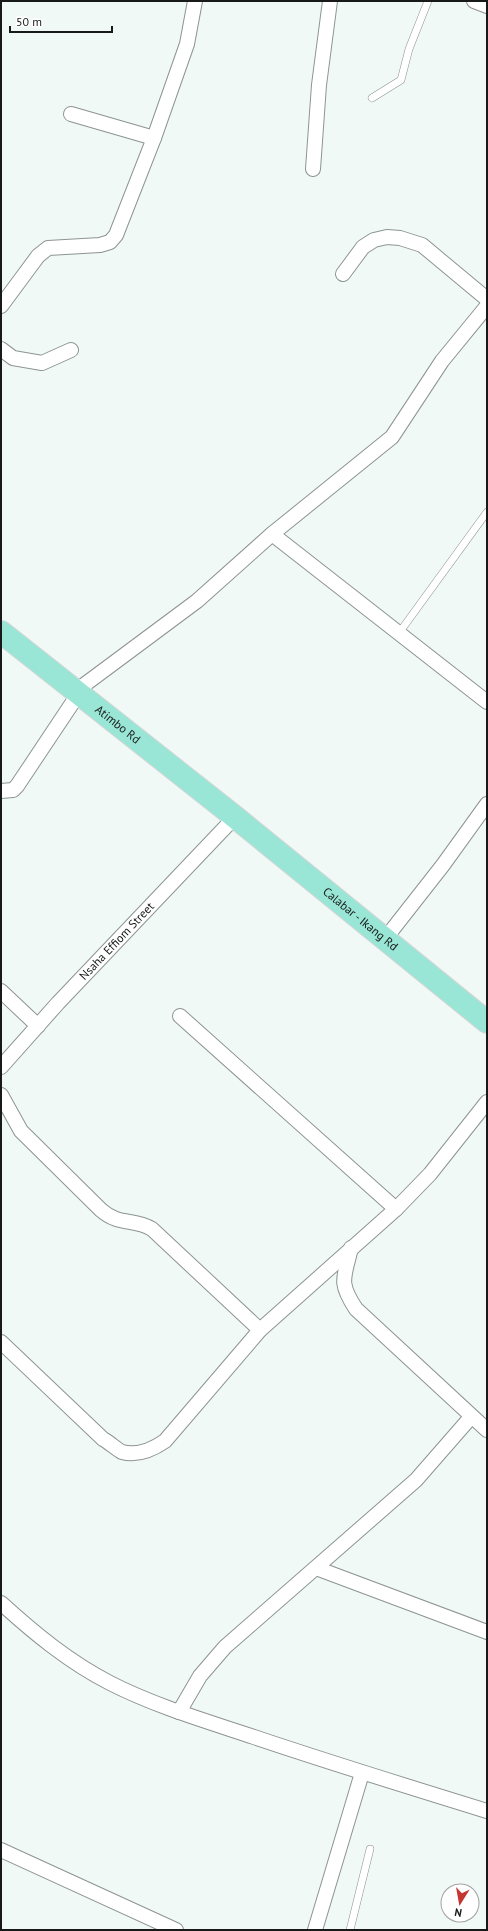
<svg xmlns="http://www.w3.org/2000/svg" width="488" height="1931" font-family="'PT Sans',sans-serif">
	<rect width="100%" height="100%" fill="#f1f9f6"/>
	<g fill="none" stroke-linecap="round" stroke-linejoin="round">
		<g stroke="#8d9492" stroke-width="8">
			<g id="service">
				<path d="M372,98L401,80L409,49L428,1"/>
				<path d="M399,633L487,512"/>
				<path d="M350,1930L370,1849"/>
			</g>
		</g>
		<g stroke="#8d9492" stroke-width="16">
			<g id="minor">
				<path d="M474,1L487,6"/>
				<path d="M71,114L154,138"/>
				<path d="M313,169L319,85L330,1"/>
				<path d="M343,274L363,247L374,240L387,237L400,238L422,245L487,299"/>
				<path d="M1,306L38,256L48,248L100,245L110,242L116,235L154,138L187,44L195,1"/>
				<path d="M1,349L13,358L42,363L71,350"/>
				<path d="M272,534L487,702"/>
				<path d="M76,691L197,601L272,534L392,437L442,361L487,306"/>
				<path d="M1,791L13,790L17,786L79,693"/>
				<path d="M385,939L443,865L487,804"/>
				<path d="M1,991L38,1026"/>
				<path d="M180,1016L396,1209"/>
				<path id="s1" d="M1,1067L58,1003L235,817"/>
				<path d="M1,1095L21,1131L101,1210C119,1226 134,1218 152,1229L260,1330"/>
				<path d="M351,1248C344,1278 338,1282 356,1309L487,1430"/>
				<path d="M1,1342L103,1439C109,1442 116,1449 122,1452C137,1456 152,1450 165,1441L260,1330L396,1209L430,1174L487,1102"/>
				<path d="M316,1568L487,1632"/>
				<path d="M1,1603C34,1633 69,1662 110,1683C155,1706 206,1721 254,1737C331,1763 409,1787 487,1811"/>
				<path d="M179,1712L200,1676L225,1647L416,1480L471,1417"/>
				<path d="M1,1850L176,1930"/>
				<path d="M315,1930L362,1773"/>
			</g>
		</g>
		<g stroke="#d5d6d6" stroke-width="24">
			<g id="primary">
				<path id="s2" d="M1,632L235,817L487,1022"/>
			</g>
		</g>
		<use href="#service" stroke="#fff" stroke-width="7"/>
		<use href="#minor" stroke="#fff" stroke-width="14"/>
		<use href="#primary" stroke="#99e6d6" stroke-width="22"/>
	</g>
	<g text-anchor="middle" stroke-width="4" stroke-linejoin="round" paint-order="stroke">
		<g font-size="12" fill="#181a1a" stroke="#fff">
			<text dy="4" stroke="none"><textPath href="#s2" startOffset="149">Atimbo Rd</textPath></text>
			<text dy="4" stroke="none"><textPath href="#s2" startOffset="460">Calabar - Ikang Rd</textPath></text>
			<text dy="4" stroke="none"><textPath href="#s1" startOffset="171">Nsaha Effiom Street</textPath></text>
		</g>
	</g>
	<rect width="488" height="1931" fill="none" stroke="#181a1a" stroke-width="4"/>
	<g transform="translate(460 1903) rotate(191)"><circle r="19" fill="#ffffff" stroke="#a3a3a3"/>
	<path d="M0-3L7 15L0 10L-7 15Z" fill="#c53631"/>
	<text y="-6" font-size="11" font-weight="bold" text-anchor="middle" fill="#181a1a">N</text>
	</g>
	<path d="M10 26v6h102v-6" fill="none" stroke="#181a1a" stroke-width="2"/>
	<text x="16" y="26" font-size="12" fill="#181a1a" stroke="#ffffff" stroke-width="3" paint-order="stroke">50 m</text>
</svg>
